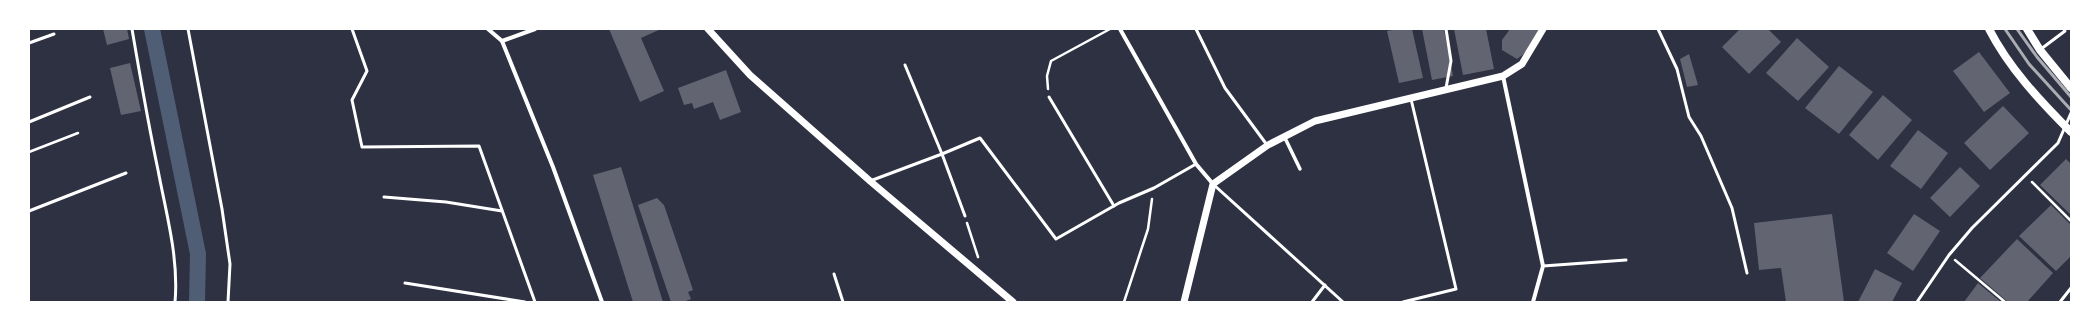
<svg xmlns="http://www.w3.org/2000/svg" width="2100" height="331" font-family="Bitter,serif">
	<rect width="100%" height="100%" fill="#2d3142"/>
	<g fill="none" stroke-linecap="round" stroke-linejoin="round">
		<path stroke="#4f5d75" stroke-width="16" d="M152,29L198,254L197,302"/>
	</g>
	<g fill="#626471">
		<path d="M103,29H127L129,39L107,45Z"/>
		<path d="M609,29H661L641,38L664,91L640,102Z"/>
		<path d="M1397,29H1412L1423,78L1399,83L1387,31Z"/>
		<path d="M1422,29H1444L1453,76L1432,80Z"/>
		<path d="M1454,29H1486L1494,69L1463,75Z"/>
		<path d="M1510,29H1545L1538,44L1517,59L1502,50V40Z"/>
		<path d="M1740,29H1768L1781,42L1749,74L1722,47Z"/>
		<path d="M1797,38L1829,67L1798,101L1766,73Z"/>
		<path d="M1979,52L2010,93L1984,112L1953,71Z"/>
		<path d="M1689,54L1698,85L1687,87L1680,59Z"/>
		<path d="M130,63L141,111L121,115L110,68Z"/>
		<path d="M1839,66L1873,92L1839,134L1805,108Z"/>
		<path d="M726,70L741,112L720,120L713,102L694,109L692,103L684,105L678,88Z"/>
		<path d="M1883,95L1912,120L1878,160L1849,135Z"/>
		<path d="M2003,106L2029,133L1990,170L1964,143Z"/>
		<path d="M1918,130L1948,153L1921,189L1890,166Z"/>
		<path d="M2066,159L2071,164V215L2040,185Z"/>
		<path d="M621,167L663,302H633L593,175Z"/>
		<path d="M1960,167L1980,186L1950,217L1930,198Z"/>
		<path d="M657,198L664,205L693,290L688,292L691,299L683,302H671L638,205Z"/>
		<path d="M2051,205L2071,225V256L2056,271L2019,236Z"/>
		<path d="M1832,214L1844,302H1786L1781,268L1759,270L1754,223Z"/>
		<path d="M1914,214L1940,231L1913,271L1887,253Z"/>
		<path d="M2017,239L2053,273L2027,302H2008L1980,278Z"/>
		<path d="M1875,269L1902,283L1892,302H1858Z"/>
		<path d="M1978,283L2001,302H1964Z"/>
	</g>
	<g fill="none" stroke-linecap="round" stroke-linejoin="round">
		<g stroke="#fff" stroke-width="2.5">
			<path d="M1048,89L1047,76L1051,61L1110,29"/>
			<path d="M29,152L78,133"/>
			<path d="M2032,182L2071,221"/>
			<path d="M967,223L978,257"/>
			<path d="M1955,260L2005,302"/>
			<path d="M1124,302L1148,229L1152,199"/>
		</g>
		<g stroke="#fff" stroke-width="3">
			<path d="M132,29C140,76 148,123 158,170C166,213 179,258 175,302"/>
			<path d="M188,29L222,209L230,264L228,302"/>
			<path d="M352,29L367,71L352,100L362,147L479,146L535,302"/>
			<path d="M1196,29L1225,88L1267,145"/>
			<path d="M1658,29L1677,69L1689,117L1701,136L1732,208L1747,273"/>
			<path d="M29,43L54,34"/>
			<path d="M2041,49L2065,31L2064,29"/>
			<path d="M905,65L942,154L965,216"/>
			<path d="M1446,88L1451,61L1446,29"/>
			<path d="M1049,97L1114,206"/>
			<path d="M29,122L90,97"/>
			<path d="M870,181L942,154L980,138L1056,239L1119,203L1154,188L1196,164"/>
			<path d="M1214,185L1343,302"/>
			<path d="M384,197L446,202L502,211"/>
			<path d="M29,211L126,173"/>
			<path d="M1543,266L1626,260"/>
			<path d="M834,274L843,302"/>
			<path d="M405,283L525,302"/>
			<path d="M1312,302L1325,285"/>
			<path d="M1403,302L1456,289L1411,99"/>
			<path d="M1917,302L1949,255L1972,228L2058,143L2071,113"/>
			<path d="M2060,302L2071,288"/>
		</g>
		<path stroke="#fff" stroke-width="3.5" d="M1284,136L1300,169"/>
		<g stroke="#fff" stroke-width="4">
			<path d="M488,29L502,41L535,29"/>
			<path d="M1120,29L1196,164L1213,184"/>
			<path d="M502,41L553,167L602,302"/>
			<path d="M1503,76L1543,266L1533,302"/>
		</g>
		<g stroke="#fff" stroke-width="7">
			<path d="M708,29L750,75L870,181L1013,302"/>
			<path d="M1184,302L1213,184L1268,145L1315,121L1503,76L1522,64L1543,29"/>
		</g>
		<g stroke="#fff" stroke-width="8">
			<path d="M1989,29C2009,68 2040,101 2071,132"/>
			<path d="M2027,29L2040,50L2071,88"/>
		</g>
		<g stroke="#abadb3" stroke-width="3">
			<path d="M2005,29L2029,64L2071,110"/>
			<path d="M2017,29L2037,57L2071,97"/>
		</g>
	</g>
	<rect width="2100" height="331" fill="none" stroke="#ffffff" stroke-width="60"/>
</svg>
